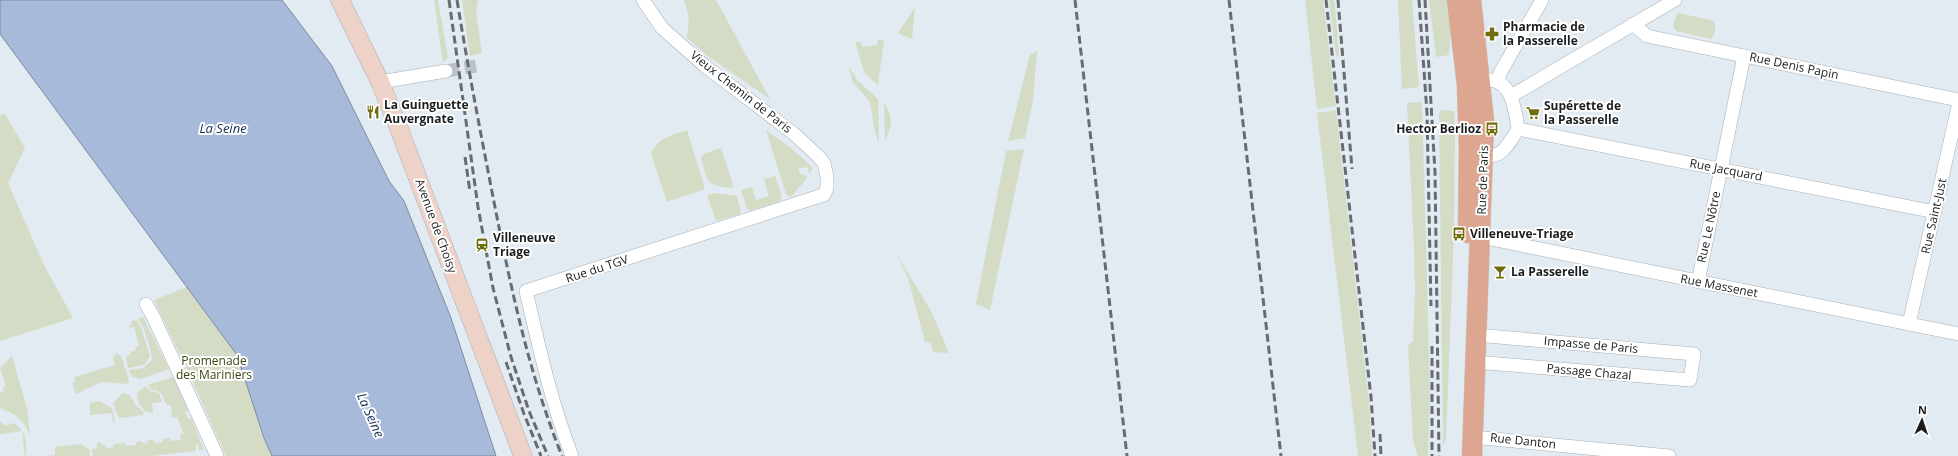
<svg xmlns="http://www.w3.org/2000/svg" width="1958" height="456" font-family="'Open Sans',sans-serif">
	<rect width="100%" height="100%" fill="#e2eaf2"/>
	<g fill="#d4dcc6">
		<path d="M434,0H438L448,58L443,63Z"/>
		<path d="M462,0H478L476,12L482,53L470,56Z"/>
		<path d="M684,0H716L770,99L706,55L687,38L689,17Z"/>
		<path d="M1305,0H1323L1336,106L1317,109Z"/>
		<path d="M1329,0H1334L1335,6L1339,56L1336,57Z"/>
		<path d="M1398,0H1412L1419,87L1402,89Z"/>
		<path d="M1429,0H1448L1451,27L1449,55L1436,57Z"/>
		<path d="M915,7L912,39L898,33Z"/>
		<path d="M1679,13L1714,21C1716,26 1716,34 1711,39L1676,31L1673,26L1676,16Z"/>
		<path d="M877,40H884L878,85L864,72L855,42H861L862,47L878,45Z"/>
		<path d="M1037,51L1033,101L1025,138L1008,141L1030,55Z"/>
		<path d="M849,67L858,81L878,99L879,143L875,132L870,102L853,82Z"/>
		<path d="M1422,102L1430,391L1428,456H1418L1413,441L1408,346L1413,341L1415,293L1414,249L1407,103Z"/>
		<path d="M884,103C893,117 893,125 885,140Z"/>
		<path d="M1336,110L1369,403L1372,456H1358L1317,113Z"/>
		<path d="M1441,110L1454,111L1455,127L1454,231L1446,439L1443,446L1439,113Z"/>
		<path d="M5,114L25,148L8,183L44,265L73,318L0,341V116Z"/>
		<path d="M687,130L705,189L667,202L651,154C657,138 672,135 687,130Z"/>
		<path d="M766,130L791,148L813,168L809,174L808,167L799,168V173L806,176L807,178L791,197L786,194Z"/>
		<path d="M721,148L733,184L732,188C705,185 708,183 701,158L704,154Z"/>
		<path d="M1024,149L990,310L976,304L1006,151Z"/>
		<path d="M775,176L782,197L780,201L750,211L747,209L741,190L752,187L756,200L769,196L764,179Z"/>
		<path d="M714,193L737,196L741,211L740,214L716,221L707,195Z"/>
		<path d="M896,253L931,311L949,353L933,352L931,343L925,342L908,278Z"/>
		<path d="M187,287L237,355L264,438L272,456H226L187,369L154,300Z"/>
		<path d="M143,317L169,369L140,379L132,377L129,370L143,368L152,360C152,350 144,326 138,319Z"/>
		<path d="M137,320L140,325L150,356L144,365L128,368L126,356L131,354L130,352L136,350L135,347L139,346L134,327L129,328V325L132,324L131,321Z"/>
		<path d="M117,353L118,355H121L129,381L127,384L101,382L76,394L72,383L75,382L74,377L115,365L113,357Z"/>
		<path d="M12,356L27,408L30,436C23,418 17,415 0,408V392L4,391L3,387L6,386L0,368Z"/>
		<path d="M173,377L188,410L185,412L188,419L191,418L204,450H199L198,444H196V451H194L152,456H93L92,449H97V443L101,442L102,445H105L106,448L114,447L113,444L125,443L126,446L136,445V442L142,441L143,444L148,443V440H153L154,443L163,442V439L170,438V441L181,440L180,434H184L177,417L172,418L171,405H167L166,402H164C163,393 160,390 151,390L148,385Z"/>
		<path d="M146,386L150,391L159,393L162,402L152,403L153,413C143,413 137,403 137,393Z"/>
		<path d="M123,393L130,395L136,406L144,412L143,415L119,418L113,403Z"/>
		<path d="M99,401L112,408L115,422H113L112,413L90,415V403Z"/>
		<path d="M0,421L6,426L14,423C26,431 27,443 26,456H25L22,431L0,434Z"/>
		<path d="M81,444L89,450L90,456H48L55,455V447Z"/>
	</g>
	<path fill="#a7bad9" stroke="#7d8ba1" d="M0,0H282L332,66L389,181L404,201L451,318L496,456H272L264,438L237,355L0,34Z"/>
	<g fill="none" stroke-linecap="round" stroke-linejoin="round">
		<path stroke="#bac1c8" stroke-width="13" stroke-dasharray="13 6" stroke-linecap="butt" d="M446,71L476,66"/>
		<g stroke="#a7afb6" stroke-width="14">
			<g id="minor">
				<path d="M1633,24L1647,36L1958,100"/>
				<path d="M1498,81L1500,73L1542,0"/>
				<path d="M380,82L446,71"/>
				<path d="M1473,82C1480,79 1483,79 1491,80C1513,83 1515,111 1518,129C1507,147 1499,164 1476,151"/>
				<path d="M1511,96L1675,0"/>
				<path d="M1518,129L1935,212"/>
				<path d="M1481,237L1958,334"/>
				<path d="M1698,282L1744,56"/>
				<path d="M146,304L153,316L217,456"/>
				<path d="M1909,324L1958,107"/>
				<path d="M1475,362L1690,380L1694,354L1476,335"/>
				<path d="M1473,437L1669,456"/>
				<path d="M572,456C551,402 539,347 526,291L820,196L824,195L827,188V177L824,163L818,156L793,133L705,66L662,28L643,0"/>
			</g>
		</g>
		<g stroke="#a7afb6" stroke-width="19">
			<path id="secondary" d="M340,0L380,82L398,126L523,456"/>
		</g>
		<g stroke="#c8c9c9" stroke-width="21">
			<g id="primary">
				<path d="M1457,0L1467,85L1469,147L1468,233"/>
				<path d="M1471,0L1484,121L1472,456"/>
			</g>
		</g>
		<use href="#minor" stroke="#fff" stroke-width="13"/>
		<use href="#secondary" stroke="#eed2c8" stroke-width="18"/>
		<use href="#primary" stroke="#dda691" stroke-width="20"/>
		<g stroke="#676c71" stroke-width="3" stroke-dasharray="8 4" stroke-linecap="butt">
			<path d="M449,0L478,207L493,288L511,357L529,411L548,456"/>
			<path d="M457,0C468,68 481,135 494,202C511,289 529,374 562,456"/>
			<path d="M1075,0L1127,456"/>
			<path d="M1229,0L1281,456"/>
			<path d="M1326,0L1371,397L1375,456"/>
			<path d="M1338,0L1352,169"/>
			<path d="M1419,0L1427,113L1431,306"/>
			<path d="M1425,0L1435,172L1439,456"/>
			<path d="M465,157L470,192"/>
			<path d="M1432,346V456"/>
			<path d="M506,362L524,414L541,456"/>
			<path d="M1380,434L1381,456"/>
		</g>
	</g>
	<defs>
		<g id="pharmacy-bare" transform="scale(1.08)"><path d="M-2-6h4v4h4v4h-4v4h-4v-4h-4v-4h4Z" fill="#706d0b" stroke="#fff" stroke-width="2.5" paint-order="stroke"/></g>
		<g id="restaurant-bare" transform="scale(1.08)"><path d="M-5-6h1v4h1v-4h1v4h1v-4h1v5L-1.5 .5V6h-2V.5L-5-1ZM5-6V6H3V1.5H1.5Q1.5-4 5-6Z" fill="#706d0b" stroke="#fff" stroke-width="2.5" paint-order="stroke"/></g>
		<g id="supermarket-bare" transform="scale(1.08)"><path d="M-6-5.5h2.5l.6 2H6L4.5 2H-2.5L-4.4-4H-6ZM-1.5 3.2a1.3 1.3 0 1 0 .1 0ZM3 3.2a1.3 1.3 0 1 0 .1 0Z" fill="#706d0b" stroke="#fff" stroke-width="2.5" paint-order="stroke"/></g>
		<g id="bus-bare" transform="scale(1.08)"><path d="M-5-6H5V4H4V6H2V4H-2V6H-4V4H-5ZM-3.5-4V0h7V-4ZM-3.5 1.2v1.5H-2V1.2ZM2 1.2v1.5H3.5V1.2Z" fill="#706d0b" stroke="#fff" stroke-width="2.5" paint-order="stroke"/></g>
		<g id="station-bare" transform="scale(1.08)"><path d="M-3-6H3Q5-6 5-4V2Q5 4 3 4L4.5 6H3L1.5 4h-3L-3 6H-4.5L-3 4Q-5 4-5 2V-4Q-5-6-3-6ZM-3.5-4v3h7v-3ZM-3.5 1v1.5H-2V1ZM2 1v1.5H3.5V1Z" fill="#706d0b" stroke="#fff" stroke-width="2.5" paint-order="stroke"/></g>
		<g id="bar-bare" transform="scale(1.08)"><path d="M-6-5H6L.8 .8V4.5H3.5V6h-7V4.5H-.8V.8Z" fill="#706d0b" stroke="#fff" stroke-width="2.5" paint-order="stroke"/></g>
	</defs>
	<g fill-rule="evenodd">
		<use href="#pharmacy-bare" x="1492" y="34"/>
		<use href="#restaurant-bare" x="373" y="112"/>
		<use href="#supermarket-bare" x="1533" y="113"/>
		<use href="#bus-bare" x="1492" y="129"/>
		<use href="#bus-bare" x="1459" y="234"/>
		<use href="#station-bare" x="482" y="245"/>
		<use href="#bar-bare" x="1500" y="272"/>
	</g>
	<g text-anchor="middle" stroke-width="4" stroke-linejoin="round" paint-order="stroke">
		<g font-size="12" font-weight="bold" fill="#1a1d1f" stroke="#fff" text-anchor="start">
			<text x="1503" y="31">Pharmacie de<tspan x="1503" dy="14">la Passerelle</tspan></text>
			<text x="384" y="109">La Guinguette<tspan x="384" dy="14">Auvergnate</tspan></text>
			<text x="1544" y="110">Supérette de<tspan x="1544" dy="14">la Passerelle</tspan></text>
			<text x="1481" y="133" text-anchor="end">Hector Berlioz</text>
			<text x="1470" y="238">Villeneuve-Triage</text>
			<text x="493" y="242">Villeneuve<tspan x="493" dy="14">Triage</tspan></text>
			<text x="1511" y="276">La Passerelle</text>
		</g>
		<g font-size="12" fill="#1a1d1f" stroke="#fff">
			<text transform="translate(1794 66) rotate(12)" y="4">Rue Denis Papin</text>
			<text transform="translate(741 92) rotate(38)" y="4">Vieux Chemin de Paris</text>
			<text transform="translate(1726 170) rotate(11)" y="4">Rue Jacquard</text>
			<text transform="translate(1483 180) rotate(-88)" y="4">Rue de Paris</text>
			<text transform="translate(1934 216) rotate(-77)" y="4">Rue Saint-Just</text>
			<text transform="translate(436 226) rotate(70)" y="4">Avenue de Choisy</text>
			<text transform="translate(1709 227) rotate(-78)" y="4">Rue Le Nôtre</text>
			<text transform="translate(597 269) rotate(-18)" y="4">Rue du TGV</text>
			<text transform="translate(1719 286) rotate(11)" y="4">Rue Massenet</text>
			<text transform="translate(1591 345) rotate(5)" y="4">Impasse de Paris</text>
			<text transform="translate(1589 372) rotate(5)" y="4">Passage Chazal</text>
			<text transform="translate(1523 441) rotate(6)" y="4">Rue Danton</text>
		</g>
		<g font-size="12" fill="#3a4812" stroke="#fff">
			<text x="214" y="365">Promenade<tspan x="214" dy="14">des Mariniers</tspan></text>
		</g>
		<g font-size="13" font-style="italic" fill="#122b53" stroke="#fff">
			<text x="223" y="133">La Seine</text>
			<text transform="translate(371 415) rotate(66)" y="5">La Seine</text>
		</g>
	</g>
	<g transform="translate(1922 420) rotate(3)" stroke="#ffffff" stroke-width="3" paint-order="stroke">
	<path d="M0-3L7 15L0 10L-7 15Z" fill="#1a1d1f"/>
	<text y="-6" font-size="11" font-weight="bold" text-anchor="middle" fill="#1a1d1f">N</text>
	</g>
</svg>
